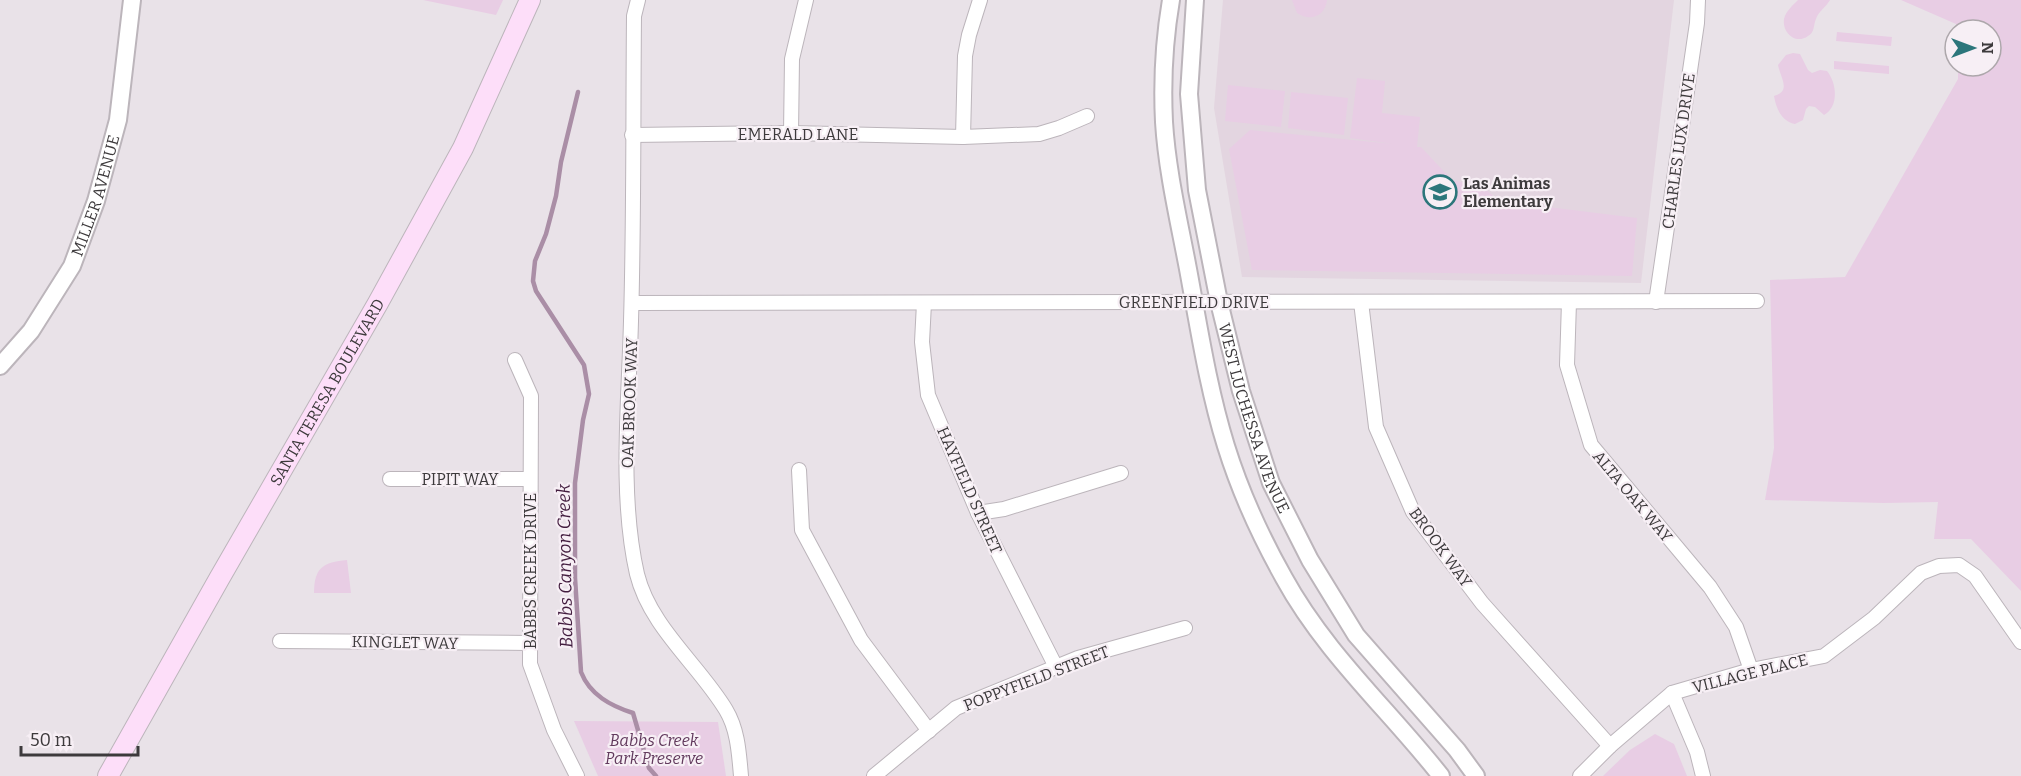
<svg xmlns="http://www.w3.org/2000/svg" width="2021" height="776" font-family="Bitter,serif">
	<rect width="100%" height="100%" fill="#e9e2e8"/>
	<path fill="#e3d5e0" d="M1223,0H1674L1641,283L1242,277L1214,108Z"/>
	<g fill="#e8cde4">
		<path d="M423,0H503L496,15Z"/>
		<path d="M1292,0H1327C1325,16 1311,22 1297,13Z"/>
		<path d="M1798,0H1830C1826,7 1818,12 1816,19C1813,26 1815,32 1808,36C1796,45 1782,33 1784,19C1786,11 1793,5 1798,0Z"/>
		<path d="M1901,0H2021V591L1971,539H1934L1938,502L1884,503L1765,500L1774,448L1770,280L1845,277L1958,79V66H1991V30H1957L1956,24Z"/>
		<path d="M1837,32L1892,37L1891,46L1836,41Z"/>
		<path d="M1793,53L1800,54L1808,70L1812,73L1820,70L1827,71C1837,83 1839,107 1824,115L1815,107L1809,106L1806,109L1803,120L1795,124C1781,121 1776,108 1774,96C1792,91 1780,77 1778,65L1786,55Z"/>
		<path d="M1834,61L1889,66V74L1834,69Z"/>
		<path d="M1357,78L1385,81L1382,113L1420,117L1417,147H1421L1452,180L1483,187L1499,201L1637,218L1632,276L1252,270L1229,149L1250,130L1394,144L1350,138Z"/>
		<path d="M1228,85L1285,91L1281,127L1225,121Z"/>
		<path d="M1291,92L1348,98L1344,135L1288,128Z"/>
		<path d="M347,560L351,593H314C314,568 323,562 347,560Z"/>
		<path d="M574,721L718,722L726,776H598Z"/>
		<path d="M1655,734L1674,744L1687,776H1603L1630,750Z"/>
	</g>
	<g fill="none" stroke-linecap="round" stroke-linejoin="round">
		<path stroke="#aa8ea6" stroke-width="4.5" d="M578,92L561,162L556,196L546,234L535,261L533,281L536,291L584,365L589,394L583,420L575,483V578L581,672C590,695 611,706 633,713L649,768L656,776"/>
		<g stroke="#bcb5bb" stroke-width="16">
			<g id="minor">
				<path d="M638,0L634,16C633,118 634,219 631,321C629,402 619,495 637,574C650,627 699,665 726,710C738,730 739,754 741,776"/>
				<path d="M791,133L792,59L806,0"/>
				<path d="M632,135L791,133L963,137L1039,134L1059,128L1087,116"/>
				<path d="M963,137L965,56L969,35L980,0"/>
				<path d="M1361,302L1376,427L1413,512L1482,603L1610,746"/>
				<path d="M1569,302L1567,365L1591,445L1710,587L1736,627L1751,670"/>
				<path d="M1656,302L1697,23L1698,0"/>
				<path d="M632,303L1757,301"/>
				<path d="M924,303L922,342L928,395L978,513L1056,667"/>
				<path d="M515,360L531,396L530,664L554,730L577,776"/>
				<path d="M799,470L802,530L861,640L929,731"/>
				<path d="M390,479H529"/>
				<path d="M978,513L1004,509L1121,473"/>
				<path d="M280,641L530,643"/>
				<path d="M1672,693L1697,752L1703,776"/>
				<path d="M874,776L956,708L1078,658L1185,628"/>
				<path d="M1580,776L1610,746L1672,693L1751,670L1824,656L1874,618L1921,573L1939,566L1959,565L1975,576L2021,642"/>
			</g>
		</g>
		<g stroke="#bcb5bb" stroke-width="20">
			<g id="tertiary">
				<path d="M1171,0C1164,41 1162,81 1164,122C1167,171 1179,221 1188,269C1199,328 1208,388 1226,446C1240,491 1261,537 1284,578C1325,653 1389,710 1441,776"/>
				<path id="s1" d="M1195,0L1189,94L1197,190L1219,302L1241,391L1271,483L1310,560L1356,635L1457,750L1476,776"/>
				<path id="s2" d="M0,366L31,331L72,266L96,201L118,120L132,0"/>
			</g>
		</g>
		<g stroke="#bcb5bb" stroke-width="22">
			<g id="secondary">
				<path id="s3" d="M108,776L219,579L378,303L463,148L530,0"/>
			</g>
		</g>
		<use href="#minor" stroke="#fff" stroke-width="14"/>
		<use href="#tertiary" stroke="#fff" stroke-width="16"/>
		<use href="#secondary" stroke="#fddef9" stroke-width="20"/>
	</g>
	<defs>
		<g id="school-ring" transform="scale(1.725)"><circle r="9.5" fill="#f7eff5" stroke="#2c767b" stroke-width="1.5"/><path d="M0-5L7-2L0 1L-7-2ZM-4 1L0 2.5L4 1V4Q0 6-4 4Z" fill="#2c767b"/></g>
	</defs>
	<g fill-rule="evenodd">
		<use href="#school-ring" x="1440" y="192"/>
	</g>
	<g text-anchor="middle" stroke-width="4.5" stroke-linejoin="round" paint-order="stroke">
		<g font-size="16" fill="#3d3a3c" stroke="#f7eff5">
			<text x="798" y="140">EMERALD LANE</text>
			<text transform="translate(1678 151) rotate(-82)" y="6">CHARLES LUX DRIVE</text>
			<text dy="6" stroke="none"><textPath href="#s2" startOffset="198">MILLER AVENUE</textPath></text>
			<text x="1194" y="308">GREENFIELD DRIVE</text>
			<text dy="6" stroke="none"><textPath href="#s3" startOffset="442">SANTA TERESA BOULEVARD</textPath></text>
			<text transform="translate(629 403) rotate(-88)" y="6">OAK BROOK WAY</text>
			<text dy="6" stroke="none"><textPath href="#s1" startOffset="426">WEST LUCHESSA AVENUE</textPath></text>
			<text x="460" y="485">PIPIT WAY</text>
			<text transform="translate(970 490) rotate(66)" y="6">HAYFIELD STREET</text>
			<text transform="translate(1633 496) rotate(50)" y="6">ALTA OAK WAY</text>
			<text transform="translate(1441 547) rotate(54)" y="6">BROOK WAY</text>
			<text transform="translate(530 571) rotate(-90)" y="6">BABBS CREEK DRIVE</text>
			<text transform="translate(405 642) rotate(1)" y="6">KINGLET WAY</text>
			<text transform="translate(1750 673) rotate(-14)" y="6">VILLAGE PLACE</text>
			<text transform="translate(1036 678) rotate(-21)" y="6">POPPYFIELD STREET</text>
		</g>
		<g font-size="16" font-weight="bold" fill="#3d3a3c" stroke="#f7eff5" text-anchor="start">
			<text x="1463" y="189">Las Animas<tspan x="1463" dy="18">Elementary</tspan></text>
		</g>
		<g font-size="16" font-style="italic" fill="#623a5d" stroke="#f7eff5">
			<text x="654" y="746">Babbs Creek<tspan x="654" dy="18">Park Preserve</tspan></text>
		</g>
		<g font-size="18" font-style="italic" fill="#431d3f" stroke="#f7eff5">
			<text transform="translate(565 566) rotate(-91)" y="6">Babbs Canyon Creek</text>
		</g>
	</g>
	<g transform="translate(1973 48) rotate(90)"><circle r="28" fill="#f7eff5" stroke="#ada7ab" stroke-width="1.5"/>
	<path d="M0-4.5L10 22L0 15L-10 22Z" fill="#2c767b"/>
	<text y="-9" font-size="16" font-weight="bold" text-anchor="middle" fill="#3d3a3c">N</text>
	</g>
	<path d="M21 746v9h117v-9" fill="none" stroke="#3d3a3c" stroke-width="3"/>
	<text x="30" y="746" font-size="18" fill="#3d3a3c" stroke="#f7eff5" stroke-width="4.5" paint-order="stroke">50 m</text>
</svg>
